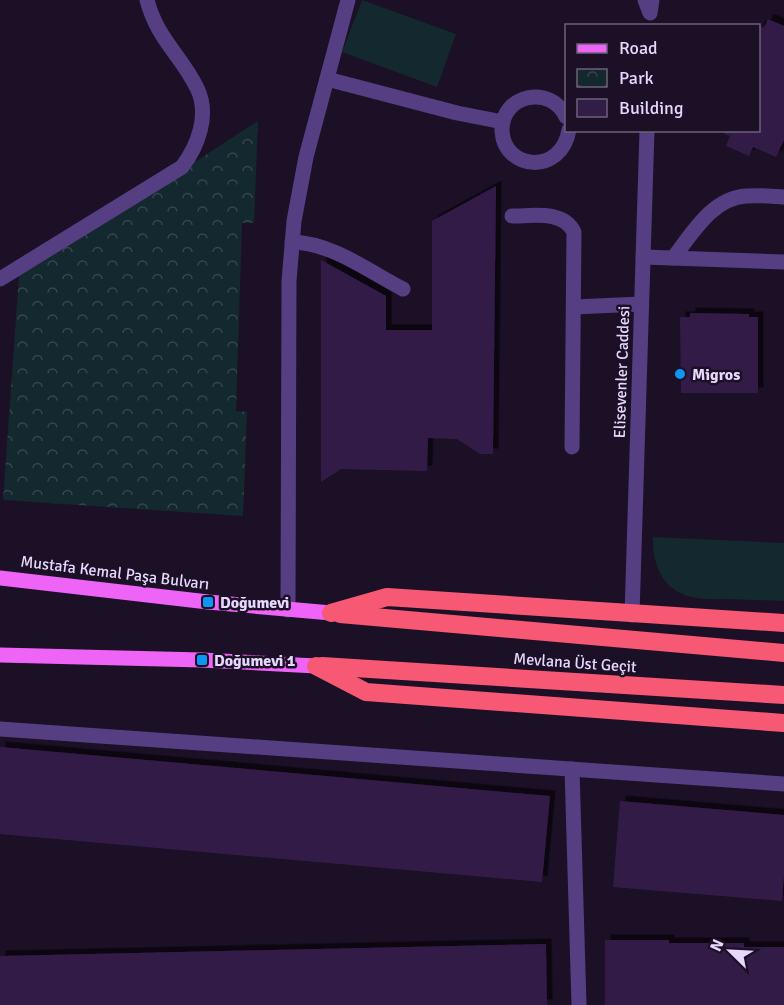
<svg xmlns="http://www.w3.org/2000/svg" width="784" height="1005" font-family="Signika,sans-serif">
	<defs>
		<pattern id="park-crowns" width="20" height="18" patternUnits="userSpaceOnUse" patternTransform="scale(1.5)"><rect width="20" height="18" fill="#14282f"/><path d="M2 6a3 3 0 1 1 6 0M12 15a3 3 0 1 1 6 0" fill="none" stroke="#36464e"/></pattern>
		<filter id="shadow"><feDropShadow dx="5.5" dy="-5.5" stdDeviation="0" flood-color="#0009"/></filter>
	</defs>
	<rect width="100%" height="100%" fill="#1b1026"/>
	<g fill="#14282f">
		<path d="M362,0L456,34L437,87L342,52Z"/>
		<path d="M653,537L784,543V601C765,600 747,600 728,599C717,599 703,600 691,597C662,590 652,564 653,537Z"/>
	</g>
	<path fill="url(#park-crowns)" d="M258,121L254,223H242L236,411L247,412L243,516L3,500L19,276Z"/>
	<g fill="#321d46" filter="url(#shadow)">
		<path d="M768,19L784,26V140L776,157L753,147L749,156L726,146L730,136L717,130H759V26L764,28Z"/>
		<path d="M496,186L493,454H480L457,439L428,438L427,471L341,469L321,482V260L386,296V330H432V221Z"/>
		<path d="M690,313L749,314V317H758V393H681L680,317H690Z"/>
		<path d="M0,747L550,796L542,882L0,834Z"/>
		<path d="M620,801L784,815V875L782,901L613,887Z"/>
		<path d="M605,940H669V943H744V947H784V1005H605Z"/>
		<path d="M546,944L547,1005H0V956Z"/>
	</g>
	<g fill="none" stroke-linecap="round" stroke-linejoin="round">
		<g stroke="#553e82" stroke-width="15">
			<path d="M645,0L650,13L652,0"/>
			<path d="M327,79L457,113L503,122"/>
			<path d="M566,117C551,84 501,94 502,131C504,170 561,176 569,130"/>
			<path d="M512,216C533,216 563,210 574,232L572,447"/>
			<path d="M292,242C332,243 368,271 403,289"/>
			<path d="M643,257L784,262"/>
			<path d="M673,258C692,234 712,198 746,196C759,195 772,196 784,197"/>
			<path d="M0,279L182,167C198,146 210,114 197,88C181,55 157,39 147,0"/>
			<path d="M574,307L641,304"/>
			<path d="M288,610L289,281L294,221L306,157L348,0"/>
			<path d="M632,615L647,130"/>
			<path d="M0,729L784,784"/>
			<path d="M572,769L579,1005"/>
		</g>
		<g stroke="#ed64f7" stroke-width="15">
			<path d="M0,578L208,602L331,613"/>
			<path d="M0,655L202,660L316,666"/>
		</g>
		<g stroke="#f75874" stroke-width="18">
			<path d="M331,613L387,597L784,623"/>
			<path d="M340,614L784,653"/>
			<path d="M316,666L366,692L784,723"/>
			<path d="M322,666L784,695"/>
		</g>
	</g>
	<g fill="#0d96f3" stroke="#1b1026" stroke-width="2">
		<circle cx="680" cy="374" r="6"/>
		<rect x="202" y="596" width="12" height="12" rx="3"/>
		<rect x="196" y="654" width="12" height="12" rx="3"/>
	</g>
	<g text-anchor="middle" stroke-width="5" stroke-linejoin="round" paint-order="stroke">
		<g font-size="16" fill="#e7d7fd" stroke="#1b1026">
			<text transform="translate(621 372) rotate(-88)" y="6">Elisevenler Caddesi</text>
			<text transform="translate(115 572) rotate(7)" y="6">Mustafa Kemal Paşa Bulvarı</text>
			<text transform="translate(575 662) rotate(4)" y="6">Mevlana Üst Geçit</text>
		</g>
		<g font-size="16" font-weight="bold" fill="#e7d7fd" stroke="#1b1026" text-anchor="start">
			<text x="692" y="380">Migros</text>
			<text x="220" y="608">Doğumevi</text>
			<text x="214" y="666">Doğumevi 1</text>
		</g>
	</g>
	<rect x="565" y="24" width="195" height="108" fill="#1b1026" stroke="#6d607c" stroke-width="1.5"/>
	<rect x="577" y="44" width="30" height="9" fill="#ed64f7" stroke="#6d607c" stroke-width="1.5"/>
	<text x="619" y="54" font-size="18" fill="#e7d7fd">Road</text>
	<rect x="577" y="69" width="30" height="18" fill="url(#park-crowns)" stroke="#6d607c" stroke-width="1.5"/>
	<text x="619" y="84" font-size="18" fill="#e7d7fd">Park</text>
	<rect x="577" y="99" width="30" height="18" fill="#321d46" stroke="#6d607c" stroke-width="1.5"/>
	<text x="619" y="114" font-size="18" fill="#e7d7fd">Building</text>
	<g transform="translate(730 951) rotate(294)" stroke="#1b1026" stroke-width="4.5" paint-order="stroke">
	<path d="M0-4.5L10 22L0 15L-10 22Z" fill="#e7d7fd"/>
	<text y="-9" font-size="16" font-weight="bold" text-anchor="middle" fill="#e7d7fd">N</text>
	</g>
</svg>
